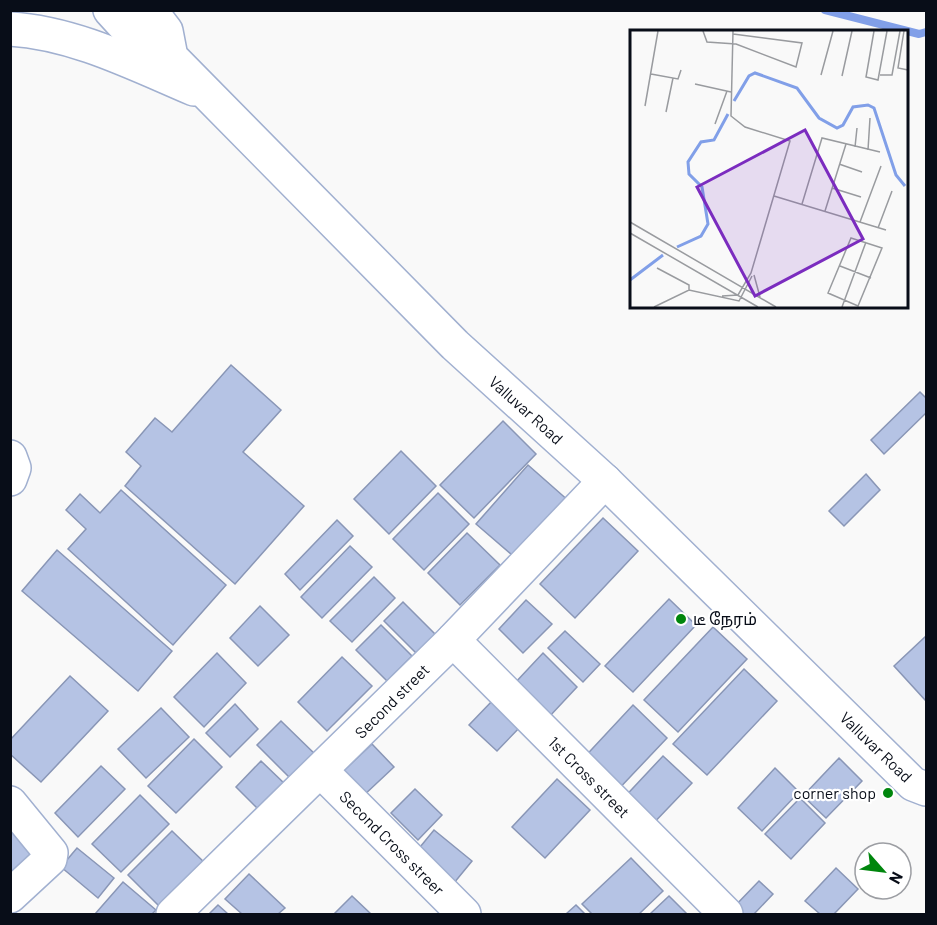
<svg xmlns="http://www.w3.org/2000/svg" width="937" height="925" font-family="Barlow,'Noto Sans Tamil',sans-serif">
	<rect width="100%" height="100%" fill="#f9f9f9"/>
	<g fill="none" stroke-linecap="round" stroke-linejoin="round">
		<path stroke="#819fe8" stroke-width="8" d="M825,10L919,34L926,32"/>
	</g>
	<g fill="#b5c3e4" stroke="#8996b6" stroke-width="1.5">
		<path d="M231,365L281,410L243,452L304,506L235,584L125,486L141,466L126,452L155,418L172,432Z"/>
		<path d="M920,392L926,398V413L884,454L871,440Z"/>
		<path d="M503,421L536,454L474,518L440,485Z"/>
		<path d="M401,451L436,486L389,534L354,499Z"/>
		<path d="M528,465L570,502L519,561L476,524Z"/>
		<path d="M866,474L880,490L844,526L829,511Z"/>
		<path d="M121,490L226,585L173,645L68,549L86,529L66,510L80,494L100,513Z"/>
		<path d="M438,493L469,524L424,570L393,539Z"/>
		<path d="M603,518L638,551L575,618L540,584Z"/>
		<path d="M337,520L353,536L300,590L285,574Z"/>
		<path d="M467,533L500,565L460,605L428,573Z"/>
		<path d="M350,546L372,567L322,618L301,597Z"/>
		<path d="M57,550L172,651L138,691L22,591Z"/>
		<path d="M374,577L395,598L352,642L330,621Z"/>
		<path d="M669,599L696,625L633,692L605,666Z"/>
		<path d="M526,600L552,624L523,653L499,629Z"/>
		<path d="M403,602L439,638L420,657L384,621Z"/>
		<path d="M260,606L289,635L258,666L230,638Z"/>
		<path d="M381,625L412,656L387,681L356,650Z"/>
		<path d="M713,627L747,659L678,732L644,700Z"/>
		<path d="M565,631L600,664L583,682L548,648Z"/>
		<path d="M926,636V701L894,666Z"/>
		<path d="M217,653L246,683L204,727L174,697Z"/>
		<path d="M543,653L577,687L549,717L514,684Z"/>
		<path d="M342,657L372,686L327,731L298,702Z"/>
		<path d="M744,669L777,701L707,775L673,744Z"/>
		<path d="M70,676L108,711L41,782L10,754V740Z"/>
		<path d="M493,700L521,726L497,751L469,725Z"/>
		<path d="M235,704L258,729L230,757L206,733Z"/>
		<path d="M633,705L667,738L613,795L579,763Z"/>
		<path d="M161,708L189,737L146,778L118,749Z"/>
		<path d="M281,721L319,758L295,783L257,745Z"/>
		<path d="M194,739L222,767L176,813L148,786Z"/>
		<path d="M372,744L394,767L362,797L340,774Z"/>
		<path d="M663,756L692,783L647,830L619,803Z"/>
		<path d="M839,758L862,781L826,818L803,796Z"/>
		<path d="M261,761L286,785L260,811L236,787Z"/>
		<path d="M101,766L125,789L78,837L55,813Z"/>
		<path d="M775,768L799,792L762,831L738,808Z"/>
		<path d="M557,779L590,810L545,858L512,827Z"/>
		<path d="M415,789L442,815L418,840L391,813Z"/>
		<path d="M140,795L169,824L121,872L92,844Z"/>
		<path d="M800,798L825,823L791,859L765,834Z"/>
		<path d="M10,814L44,853L10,878Z"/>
		<path d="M434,830L472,861L454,883L416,852Z"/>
		<path d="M172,831L208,866L164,911L128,875Z"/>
		<path d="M77,848L114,878L98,898L61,867Z"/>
		<path d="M631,858L663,891L639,914H592L582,904Z"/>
		<path d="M836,868L858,889L834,914H820L805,901Z"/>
		<path d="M249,874L285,908L278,914H242L225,899Z"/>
		<path d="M759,881L773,894L754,914H740L733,908Z"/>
		<path d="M123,882L156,910L152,914H95Z"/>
		<path d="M352,896L371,914H334Z"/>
		<path d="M669,896L687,914H650Z"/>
		<path d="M218,905L228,914H209Z"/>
		<path d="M576,905L585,914H566Z"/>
	</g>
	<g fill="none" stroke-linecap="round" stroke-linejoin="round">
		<g stroke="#a1b0d0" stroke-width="36">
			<g id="minor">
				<path d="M10,457L14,468L10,479"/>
				<path d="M453,640L726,914"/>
				<path d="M321,771L464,914"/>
				<path d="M10,803L51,853L50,859L10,896"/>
				<path d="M173,914L453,640L605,481"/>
			</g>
		</g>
		<g stroke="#a1b0d0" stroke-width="36">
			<g id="major">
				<path d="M110,10L141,44L171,57"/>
				<path d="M150,10L166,31L171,57L455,345L605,481L913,784L926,789"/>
				<path d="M10,29C75,33 135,64 194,89"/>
			</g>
		</g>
		<use href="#minor" stroke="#fff" stroke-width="33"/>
		<use href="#major" stroke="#fff" stroke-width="33"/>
	</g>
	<g fill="#00860d" stroke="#fff" stroke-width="2">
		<circle cx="681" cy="619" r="6"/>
		<circle cx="888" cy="793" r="6"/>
	</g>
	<g text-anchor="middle" stroke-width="4.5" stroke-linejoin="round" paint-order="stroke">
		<g font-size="16" fill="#080d18" stroke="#fff">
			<text transform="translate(526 410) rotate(42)" y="6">Valluvar Road</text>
			<text transform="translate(392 701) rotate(-45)" y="6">Second street</text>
			<text transform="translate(876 747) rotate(44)" y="6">Valluvar Road</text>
			<text transform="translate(589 777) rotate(45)" y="6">1st Cross street</text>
			<text transform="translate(392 843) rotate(45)" y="6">Second Cross streer</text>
		</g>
		<g font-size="16" fill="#080d18" stroke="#fff" text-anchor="start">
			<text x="693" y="625">டீ நேரம்</text>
			<text x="876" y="799" text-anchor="end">corner shop</text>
		</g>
	</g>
	<g transform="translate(630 30)">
		<rect width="278" height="278" fill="#f9f9f9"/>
		<path fill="none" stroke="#819fe8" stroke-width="3" d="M104,71L119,46L125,43L167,58L189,88L207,98L213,95L223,77L238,75L244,78L266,145L275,156M47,217L71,206L78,194L72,157L59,144L58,132L71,112L84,110L98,84M0,250L33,225"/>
		<path fill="none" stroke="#999b9f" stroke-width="1.5" d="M73,1L77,12L106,14L166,37L172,13L103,4M244,1L236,47L248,50L257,1M274,1L268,38L278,40M21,44L48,49L51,40M191,45L203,1M250,45H262L270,1M212,46L222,1M65,54L101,62M15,76L28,1M36,82L43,48M85,94L97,61M225,117L227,98M238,120L240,88M209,134L232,142M202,158L231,167M144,166L256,200M172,174L192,108L250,122M195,181L216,114M0,192L146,277M230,192L251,136M248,198L262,161M0,203L128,277M221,208L252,218L228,276L198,263ZM210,236L241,248M27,238L59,255V260M124,245L130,267M92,266L108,265L121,243L160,111L115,97L101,86L103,1M24,277L59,260L109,271L122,246M212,277L236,212"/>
		<path fill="#7b2cbf" fill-opacity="0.15" stroke="#7b2cbf" stroke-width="3" d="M175,100L233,209L125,266L67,157Z"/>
		<rect width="278" height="278" fill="none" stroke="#080d18" stroke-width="3"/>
	</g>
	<rect width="937" height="925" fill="none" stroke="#080d18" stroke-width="24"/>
	<g transform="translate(883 871) rotate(118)"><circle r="28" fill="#ffffff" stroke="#9c9ea3" stroke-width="1.5"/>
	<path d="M0-4.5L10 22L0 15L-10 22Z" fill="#00860d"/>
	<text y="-9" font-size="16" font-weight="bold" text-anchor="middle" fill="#080d18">N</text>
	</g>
</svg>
